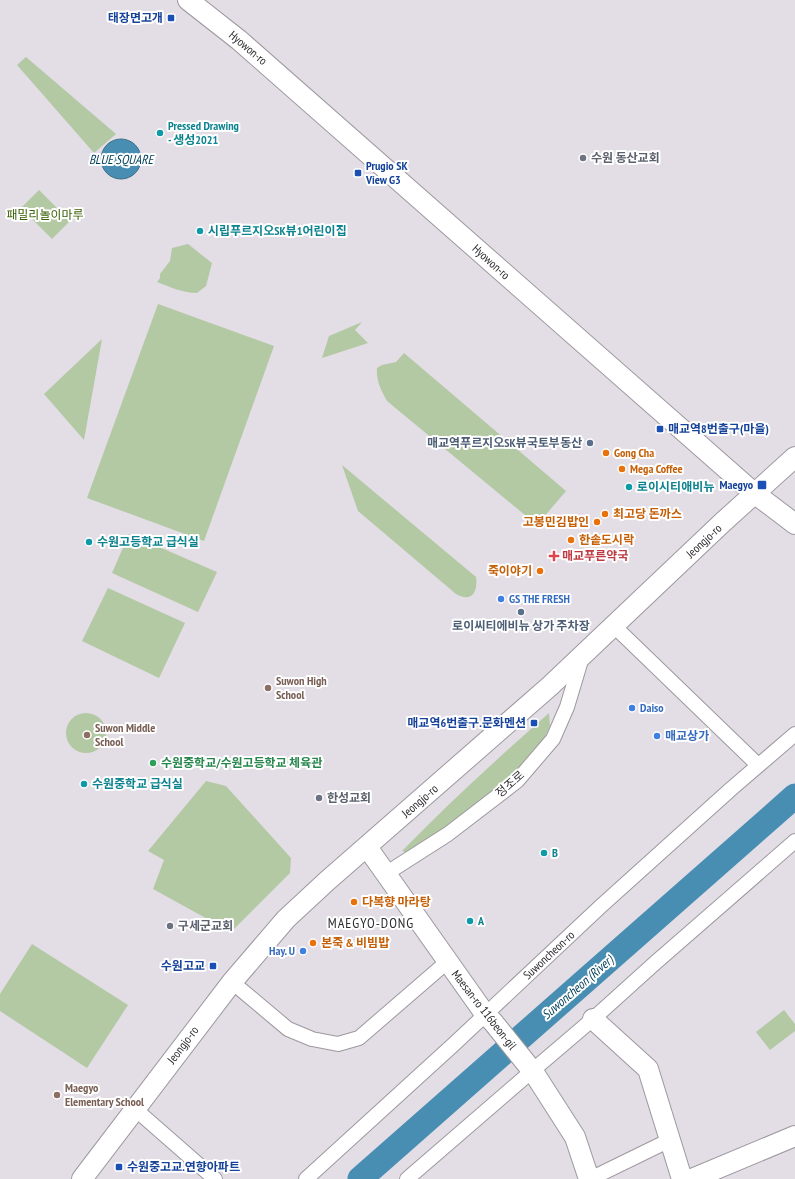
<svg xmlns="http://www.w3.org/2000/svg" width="795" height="1179" font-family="'PT Sans Narrow','Noto Sans KR',sans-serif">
	<rect width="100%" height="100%" fill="#e3dde6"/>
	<g fill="#b3c9a4">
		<path d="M26,57L116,134L94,153L17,65Z"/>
		<path d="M39,190L70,221L52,239L21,208Z"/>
		<path d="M188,244L212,263L206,286L197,293C183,293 170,287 157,282L160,278V274L170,261L172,248Z"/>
		<path d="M158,304L274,346L204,541L87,498Z"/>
		<path d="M362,322L355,330L368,343L322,358L329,336Z"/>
		<path d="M102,339L84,440L44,394Z"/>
		<path d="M404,353L566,491L537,525L387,401C381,390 376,381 377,368L382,365L396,362Z"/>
		<path d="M342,465L476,577C478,592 472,603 456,594L358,511Z"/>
		<path d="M129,534L217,572L198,612L112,573Z"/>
		<path d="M108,588L185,623L159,678L82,641Z"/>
		<circle cx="86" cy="733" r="20"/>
		<path d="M549,713L550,726L541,745L520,768L492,793L446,830L409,853L402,851C449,803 498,758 549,713Z"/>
		<path d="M206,781L226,786L291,858L290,873L231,932L153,889L164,860L148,851Z"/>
		<path d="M32,944L128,1005L87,1068L0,1011V994Z"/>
		<path d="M784,1010L795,1024V1031L770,1050L756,1032Z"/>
	</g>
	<circle fill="#478eb2" stroke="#3f708a" cx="121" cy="159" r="20"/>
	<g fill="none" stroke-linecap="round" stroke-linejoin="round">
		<path stroke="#478eb2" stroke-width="25" d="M360,1179L795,796"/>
		<g stroke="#9d989f" stroke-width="16">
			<g id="street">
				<path d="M614,626L758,765"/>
				<path d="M387,873L448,834L517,781L553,739L567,707L582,657"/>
				<path d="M232,982L288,1029L312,1039L338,1044L359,1038L447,962"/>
				<path d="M135,1109L215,1179"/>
				<path d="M306,1179L453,1045L601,906L731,789L795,734"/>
				<path d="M407,1179L532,1071L593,1019L655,963L795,841"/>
				<path d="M590,1179L670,1140"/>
			</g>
		</g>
		<g stroke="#9d989f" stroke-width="22">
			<g id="secondary">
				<path d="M188,0L239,40L754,493L795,524"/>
				<path d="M367,847L485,1014L493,1022L534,1073L575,1137L589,1179"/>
				<path d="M593,1019L648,1069L682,1179"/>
				<path d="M82,1179L232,982L286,919L327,881L550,686L723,522L795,457"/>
				<path d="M692,1179L795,1136"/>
			</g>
		</g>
		<use href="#street" stroke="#fff" stroke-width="14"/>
		<use href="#secondary" stroke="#fff" stroke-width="20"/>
	</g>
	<g fill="#1a4fb4" stroke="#fff" stroke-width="1.5">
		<rect x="167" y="14" width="8" height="8" rx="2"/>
		<rect x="354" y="169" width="8" height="8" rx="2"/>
		<rect x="656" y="425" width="8" height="8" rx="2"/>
		<rect x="757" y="480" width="10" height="10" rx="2"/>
		<rect x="530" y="719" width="8" height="8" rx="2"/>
		<rect x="209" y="962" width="8" height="8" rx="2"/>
		<rect x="115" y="1163" width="8" height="8" rx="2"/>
	</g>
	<g fill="#0f9aa8" stroke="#fff" stroke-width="1.5">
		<circle cx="160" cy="133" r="4"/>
		<circle cx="200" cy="231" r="4"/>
		<circle cx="629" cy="487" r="4"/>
		<circle cx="89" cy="542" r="4"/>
		<circle cx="84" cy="784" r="4"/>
		<circle cx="544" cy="853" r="4"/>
		<circle cx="470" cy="921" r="4"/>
	</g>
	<g fill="#6b7280" stroke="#fff" stroke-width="1.5">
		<circle cx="583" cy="158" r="4"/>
		<circle cx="319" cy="798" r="4"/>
		<circle cx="170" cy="926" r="4"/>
	</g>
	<g fill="#5c6f8a" stroke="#fff" stroke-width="1.5">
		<circle cx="590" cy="443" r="4"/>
		<circle cx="521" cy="612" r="4"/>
	</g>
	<g fill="#e8710a" stroke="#fff" stroke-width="1.5">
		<circle cx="606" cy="453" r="4"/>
		<circle cx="622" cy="469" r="4"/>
		<circle cx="605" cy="514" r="4"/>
		<circle cx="597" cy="522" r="4"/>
		<circle cx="571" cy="540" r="4"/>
		<circle cx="540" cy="571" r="4"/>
		<circle cx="354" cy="902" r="4"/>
		<circle cx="313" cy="943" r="4"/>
	</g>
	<path fill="#e0444e" stroke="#fff" stroke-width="1.5" d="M552 550h4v4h4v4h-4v4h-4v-4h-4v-4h4z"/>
	<g fill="#3f7fe0" stroke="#fff" stroke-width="1.5">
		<circle cx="501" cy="599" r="4"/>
		<circle cx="632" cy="708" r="4"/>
		<circle cx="657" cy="736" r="4"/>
		<circle cx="303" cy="951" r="4"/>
	</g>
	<g fill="#8d6e63" stroke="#fff" stroke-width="1.5">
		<circle cx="268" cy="688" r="4"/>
		<circle cx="87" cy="735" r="4"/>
		<circle cx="57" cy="1095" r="4"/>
	</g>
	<circle fill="#2e9e5b" stroke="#fff" stroke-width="1.5" cx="153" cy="763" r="4"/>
	<g text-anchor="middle" stroke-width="4" stroke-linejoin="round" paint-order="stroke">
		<g font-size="12" font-weight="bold" fill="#164399" stroke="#fff" text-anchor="end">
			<text x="163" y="22">태장면고개</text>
			<text x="366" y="170" text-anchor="start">Prugio SK<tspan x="366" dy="14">View G3</tspan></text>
			<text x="668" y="433" text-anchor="start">매교역8번출구(마을)</text>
			<text x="753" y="489">Maegyo</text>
			<text x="526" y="727">매교역6번출구.문화멘션</text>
			<text x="205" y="970">수원고교</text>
			<text x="127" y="1171" text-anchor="start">수원중고교.연향아파트</text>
		</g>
		<g font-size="12" fill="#2d2b2e" stroke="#fff">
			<text transform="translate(248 48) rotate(40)" y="4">Hyowon-ro</text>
			<text transform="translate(491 262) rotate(42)" y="4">Hyowon-ro</text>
			<text transform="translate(704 541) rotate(-43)" y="4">Jeongjo-ro</text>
			<text transform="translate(510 784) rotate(-41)" y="4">정조로</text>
			<text transform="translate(420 801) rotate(-41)" y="4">Jeongjo-ro</text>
			<text transform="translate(549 955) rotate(-43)" y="4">Suwoncheon-ro</text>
			<text transform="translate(484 1010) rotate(52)" y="4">Maesan-ro 116beon-gil</text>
			<text transform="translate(183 1045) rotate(-53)" y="4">Jeongjo-ro</text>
		</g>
		<g font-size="12" font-weight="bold" fill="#0d838f" stroke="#fff" text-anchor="start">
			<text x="168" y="130">Pressed Drawing<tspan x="168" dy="14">- 생성2021</tspan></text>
			<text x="208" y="235">시립푸르지오SK뷰1어린이집</text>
			<text x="637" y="491">로이시티애비뉴</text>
			<text x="97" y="546">수원고등학교 급식실</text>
			<text x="92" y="788">수원중학교 급식실</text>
			<text x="552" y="857">B</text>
			<text x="478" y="925">A</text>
		</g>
		<g font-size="12" font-weight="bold" fill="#5b616d" stroke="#fff" text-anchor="start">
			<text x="591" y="162">수원 동산교회</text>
			<text x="327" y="802">한성교회</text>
			<text x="178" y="930">구세군교회</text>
		</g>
		<g font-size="12" fill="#396006" stroke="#fff">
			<text x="45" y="219">패밀리놀이마루</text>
		</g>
		<g font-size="12" font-weight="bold" fill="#4e5e75" stroke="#fff" text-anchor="end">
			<text x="582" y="447">매교역푸르지오SK뷰국토부동산</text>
			<text x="521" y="630" text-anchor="middle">로이씨티에비뉴 상가 주차장</text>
		</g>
		<g font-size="12" font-weight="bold" fill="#c56008" stroke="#fff" text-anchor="start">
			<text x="614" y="457">Gong Cha</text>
			<text x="630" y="473">Mega Coffee</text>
			<text x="613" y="518">최고당 돈까스</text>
			<text x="589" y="526" text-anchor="end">고봉민김밥인</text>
			<text x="579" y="544">한솥도시락</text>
			<text x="532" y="575" text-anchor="end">죽이야기</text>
			<text x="362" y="906">다복향 마라탕</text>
			<text x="321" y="947">본죽 &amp; 비빔밥</text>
		</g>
		<g font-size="12" font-weight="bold" fill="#be3a42" stroke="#fff" text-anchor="start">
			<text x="562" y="560">매교푸른약국</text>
		</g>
		<g font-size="12" font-weight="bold" fill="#366cbe" stroke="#fff" text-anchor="start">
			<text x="509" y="603">GS THE FRESH</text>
			<text x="640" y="712">Daiso</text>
			<text x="665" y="740">매교상가</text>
			<text x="295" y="955" text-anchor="end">Hay. U</text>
		</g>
		<g font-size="12" font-weight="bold" fill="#785e54" stroke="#fff" text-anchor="start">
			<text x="276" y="685">Suwon High<tspan x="276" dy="14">School</tspan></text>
			<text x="95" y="732">Suwon Middle<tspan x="95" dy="14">School</tspan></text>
			<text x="65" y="1092">Maegyo<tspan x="65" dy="14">Elementary School</tspan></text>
		</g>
		<g font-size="12" font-weight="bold" fill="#27864d" stroke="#fff" text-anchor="start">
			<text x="161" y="767">수원중학교/수원고등학교 체육관</text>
		</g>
		<g font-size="13" font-style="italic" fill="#003f59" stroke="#fff">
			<text x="121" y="164">BLUE SQUARE</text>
			<text transform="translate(577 987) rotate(-41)" y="5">Suwoncheon (River)</text>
		</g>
		<g font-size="14" letter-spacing="1" fill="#2d2b2e" stroke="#fff">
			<text x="371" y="928">MAEGYO-DONG</text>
		</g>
	</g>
</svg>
